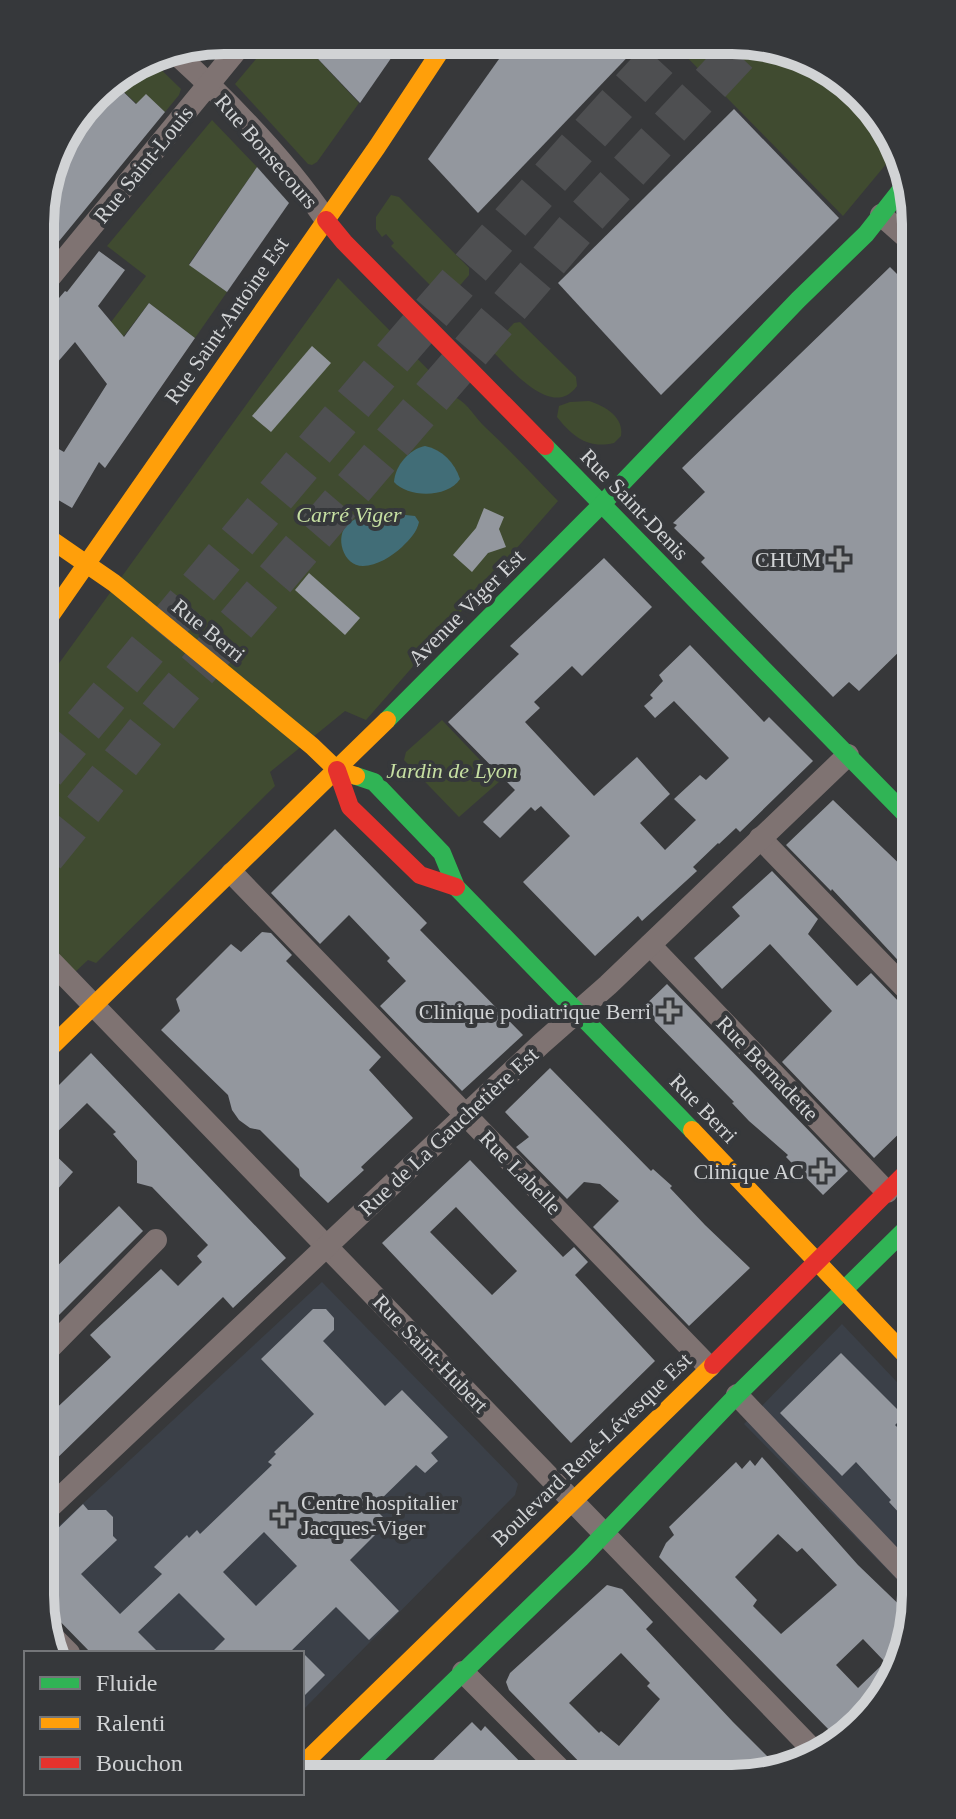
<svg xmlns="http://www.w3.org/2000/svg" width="956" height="1819" font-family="'Times New Roman',serif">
	<rect width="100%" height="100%" fill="#37383a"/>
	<g fill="#3b4048">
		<path d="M322,1282L515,1480L518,1484L515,1495L302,1711V1653H92L49,1609V1535Z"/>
		<path d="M842,1324L914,1400L916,1599L744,1424Z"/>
	</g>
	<g fill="#404b30">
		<path d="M272,40H300L359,103L317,162L312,165L308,164L235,84Z"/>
		<path d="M673,43H768L853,85L897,151L843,216Z"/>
		<path d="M148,57L181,89L179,95L165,112L146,95L137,104L111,80Z"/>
		<path d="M212,120L257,167L189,264L227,292L195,338L149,303L123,337L111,322L146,276L107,246Z"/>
		<path d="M391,195L399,197L469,268V275L449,298H443L391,246L394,243L386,234L382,237L376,229V217Z"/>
		<path d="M338,278L455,397C469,404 475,418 486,428C511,451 534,476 558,501L366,720L345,711L270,772L275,786L96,963L88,960L47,998L51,1007L46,1013L44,684Z"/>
		<path d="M520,322L576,377L577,386C553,420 512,370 494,353V345L514,323Z"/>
		<path d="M589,401C605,406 624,417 621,436L614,443C588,449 573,437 557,417L559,406L570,402Z"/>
		<path d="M442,720L500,781L459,817L404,760L406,752Z"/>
	</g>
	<g fill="#416d77">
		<path d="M425,446C443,450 454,462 460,479C448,498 408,498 394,482C395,466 409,449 425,446Z"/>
		<path d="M377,512L415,516L419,522C417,532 410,539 402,547C392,556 377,566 363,566C343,566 334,536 348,524C356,517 368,514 377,512Z"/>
	</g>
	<g fill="#93979e" fill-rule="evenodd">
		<path d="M300,40L403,41L360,103Z"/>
		<path d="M511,42L641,43L478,213L428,159Z"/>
		<path d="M111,80L136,104L146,94L165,112L51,251L42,241V200L59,142L102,86Z"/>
		<path d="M734,109L839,218L661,395L558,283Z"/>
		<path d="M257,167L289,203L227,292L189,265Z"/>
		<path d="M99,251L125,270L98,306L124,337L149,303L195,338L105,468L99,462L72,508L43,491V440L64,452L107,384L75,342L43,379L42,318L65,291L67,292Z"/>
		<path d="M890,267L907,284L909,642L859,691L849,682L833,697L701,562L705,558L674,528L677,525L673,523L705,492L682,468Z"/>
		<path d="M312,346L331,363L271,432L252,416Z"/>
		<path d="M484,508L504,517L499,529L506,547L488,553L472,572L453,555L476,528Z"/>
		<path d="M604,558L652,607L582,676L572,666L534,702L540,708L525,722L594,796L637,757L670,794L640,823L665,850L696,820L674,799L700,775L706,780L729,758L674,701L655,718L644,706L653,698L650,695L663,681L659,675L690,645L764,722L769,717L813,761L740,832L736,828L719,844L718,843L693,867L697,871L642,921L638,916L595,956L523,882L570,836L541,806L535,811L531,807L500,838L483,822L515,790L448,722L519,654L510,646Z"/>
		<path d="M309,573L360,618L345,635L295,590Z"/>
		<path d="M833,800L911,875V965L907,970L832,889L831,891L786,845Z"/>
		<path d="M335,829L427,923L420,930L523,1035L462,1091L380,1006L406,981L387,961L390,958L349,915L320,944L271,893Z"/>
		<path d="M772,871L818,919L808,934L857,986L871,973L902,1005L912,1009V1121L874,1158L782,1062L832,1011L770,944L722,989L694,958L740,916L732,907Z"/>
		<path d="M262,932L271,933L292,955L286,961L381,1057L369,1070L413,1118L361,1167L364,1170L328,1203L300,1176L299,1169L260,1130L250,1128L239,1120L232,1110L228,1095L161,1030L180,1011L176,999L231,944L241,952Z"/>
		<path d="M667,984L848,1171L823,1195L786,1157L788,1155L749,1121L732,1103L734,1102L642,1008Z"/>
		<path d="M91,1053L286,1258L233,1308L223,1297L49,1466L48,1416L111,1357L90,1335L161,1269L178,1286L202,1262L197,1256L208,1245L152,1187L137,1183V1161L113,1134L116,1132L87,1103L47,1142L46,1098Z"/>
		<path d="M550,1068L651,1171L653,1169L672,1186L670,1188L705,1225L750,1268L689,1326L593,1227L619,1201L600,1184L584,1182L567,1199L516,1147L529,1137L505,1112Z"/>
		<path d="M47,1147L73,1172L47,1201Z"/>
		<path d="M470,1160L563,1257L574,1247L588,1262L575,1275L655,1361L571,1443L382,1243ZM456,1207L517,1271L492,1295L430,1232Z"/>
		<path d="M119,1206L143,1231L48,1326V1275Z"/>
		<path d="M313,1309H326L334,1318V1330L323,1341L385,1406L402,1390L448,1437L431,1453L438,1461L425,1473L416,1465L373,1507L388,1522L350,1560L399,1611L369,1640L336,1607L289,1653H211L225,1639L179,1593L138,1632L159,1653H91L49,1610V1537L83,1504L88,1510H106L113,1517V1536L117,1540L81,1574L120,1614L162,1574L154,1567L187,1535L189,1538L197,1530L200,1534L272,1465L268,1462L276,1454L274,1452L314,1414L261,1359ZM264,1532L297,1566L256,1606L223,1572Z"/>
		<path d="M841,1353L904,1416L895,1425L915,1445V1530L889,1502L891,1500L856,1462L842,1476L780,1413Z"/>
		<path d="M762,1457L858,1565L912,1617L878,1708L868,1711L836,1737L659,1557L666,1543L674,1535L669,1527L736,1462L742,1469L750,1460L755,1466ZM778,1534L797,1552L802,1548L837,1585L781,1634L753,1606L757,1600L735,1577ZM863,1639L885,1662L858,1688L836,1665Z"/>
		<path d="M607,1585L622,1589L653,1622L646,1629L733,1722L781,1770L589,1772L509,1690L506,1682L510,1673ZM621,1653L650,1683L647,1686L660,1699L619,1746L601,1731L599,1733L569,1703Z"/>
		<path d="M302,1652L325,1675L302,1698Z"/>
		<path d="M472,1722L481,1731L485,1726L531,1773L419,1774Z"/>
	</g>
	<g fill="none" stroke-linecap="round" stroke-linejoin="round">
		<g stroke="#4e4f51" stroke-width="40" stroke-dasharray="40 20" stroke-linecap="butt">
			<path d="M45,772C250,526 454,278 673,43"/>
			<path d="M45,856L168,704L585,218L748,43"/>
		</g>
		<g stroke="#7f7372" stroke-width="22">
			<path d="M172,50C227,100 285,159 326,220"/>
			<path d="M881,215L907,238"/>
			<path d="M42,287L245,40"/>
			<path d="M760,838L912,995"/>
			<path d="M232,873L709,1367"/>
			<path d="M650,945L887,1192"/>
			<path d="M46,956L815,1752"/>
			<path d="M48,1350L156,1240"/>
			<path d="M737,1395L915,1582"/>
			<path d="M49,1508L541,1044L608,985L848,755"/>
			<path d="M49,1633L69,1653"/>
			<path d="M463,1672L563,1772"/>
		</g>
		<g stroke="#30b455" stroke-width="18">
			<path d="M545,446L911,820"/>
			<path d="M387,720L602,504L798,300L866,234L907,182"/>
			<path d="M356,776L374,782L442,853L456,887L692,1130"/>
			<path d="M357,1775L581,1558L737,1395L913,1222"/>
		</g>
		<g stroke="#ff9f0a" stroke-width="18">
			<path d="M43,534L114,583L312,746L337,770L356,776"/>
			<path d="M44,625L377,147L447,41"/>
			<path d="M46,1052L387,720"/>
			<path d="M692,1130L914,1364"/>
			<path d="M302,1765L713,1365"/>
		</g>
		<g stroke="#e5322d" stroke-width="18">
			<path d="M326,220L344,242L545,446"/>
			<path d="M337,770L350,807L420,875L456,887"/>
			<path d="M713,1365L913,1166"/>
		</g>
	</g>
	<g fill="#9b9d9f" stroke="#36383b" stroke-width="3">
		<path d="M835 547h8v8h8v8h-8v8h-8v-8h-8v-8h8z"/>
		<path d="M665 999h8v8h8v8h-8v8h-8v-8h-8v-8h8z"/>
		<path d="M818 1159h8v8h8v8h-8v8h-8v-8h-8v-8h8z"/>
		<path d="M279 1503h8v8h8v8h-8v8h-8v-8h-8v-8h8z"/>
	</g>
	<g text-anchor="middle" stroke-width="8" stroke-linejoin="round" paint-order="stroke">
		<g font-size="22" fill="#d1d3d5" stroke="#36383b">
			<text transform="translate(267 151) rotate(49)" y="8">Rue Bonsecours</text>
			<text transform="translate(143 164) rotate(-51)" y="8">Rue Saint-Louis</text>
			<text transform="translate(226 320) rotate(-55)" y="8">Rue Saint-Antoine Est</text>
			<text transform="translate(635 504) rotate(46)" y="8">Rue Saint-Denis</text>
			<text transform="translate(466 607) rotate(-45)" y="8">Avenue Viger Est</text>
			<text transform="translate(209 630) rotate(39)" y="8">Rue Berri</text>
			<text transform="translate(768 1068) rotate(46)" y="8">Rue Bernadette</text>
			<text transform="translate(704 1108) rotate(46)" y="8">Rue Berri</text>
			<text transform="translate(448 1131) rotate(-43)" y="8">Rue de La Gauchetière Est</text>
			<text transform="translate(521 1172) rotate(46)" y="8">Rue Labelle</text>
			<text transform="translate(431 1353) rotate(46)" y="8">Rue Saint-Hubert</text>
			<text transform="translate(591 1449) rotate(-44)" y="8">Boulevard René-Lévesque Est</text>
		</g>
		<g font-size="22" font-style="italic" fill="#c6dfa2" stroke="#36383b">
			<text x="349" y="522">Carré Viger</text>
			<text x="452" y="778">Jardin de Lyon</text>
		</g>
		<g font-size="22" fill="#d1d3d5" stroke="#36383b" text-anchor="end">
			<text x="821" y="567">CHUM</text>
			<text x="651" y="1019">Clinique podiatrique Berri</text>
			<text x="804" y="1179">Clinique AC</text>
			<text x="301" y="1510" text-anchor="start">Centre hospitalier<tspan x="301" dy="25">Jacques-Viger</tspan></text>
		</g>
	</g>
	<path d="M0 0H956V1819H0ZM224 54H732A170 170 0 0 1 902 224V1595A170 170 0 0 1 732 1765H224A170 170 0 0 1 54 1595V224A170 170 0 0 1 224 54Z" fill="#36383b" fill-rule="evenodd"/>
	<path fill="none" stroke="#d1d3d5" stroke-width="10" d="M224 54H732A170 170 0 0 1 902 224V1595A170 170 0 0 1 732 1765H224A170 170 0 0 1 54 1595V224A170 170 0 0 1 224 54Z"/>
	<rect x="24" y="1651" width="280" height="144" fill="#36383b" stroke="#747679" stroke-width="2"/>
	<rect x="40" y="1677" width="40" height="12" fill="#30b455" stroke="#747679" stroke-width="2"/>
	<text x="96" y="1691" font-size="24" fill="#d1d3d5">Fluide</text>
	<rect x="40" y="1717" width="40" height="12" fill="#ff9f0a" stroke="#747679" stroke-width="2"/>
	<text x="96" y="1731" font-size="24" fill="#d1d3d5">Ralenti</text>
	<rect x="40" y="1757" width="40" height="12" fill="#e5322d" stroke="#747679" stroke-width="2"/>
	<text x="96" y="1771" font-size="24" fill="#d1d3d5">Bouchon</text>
</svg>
